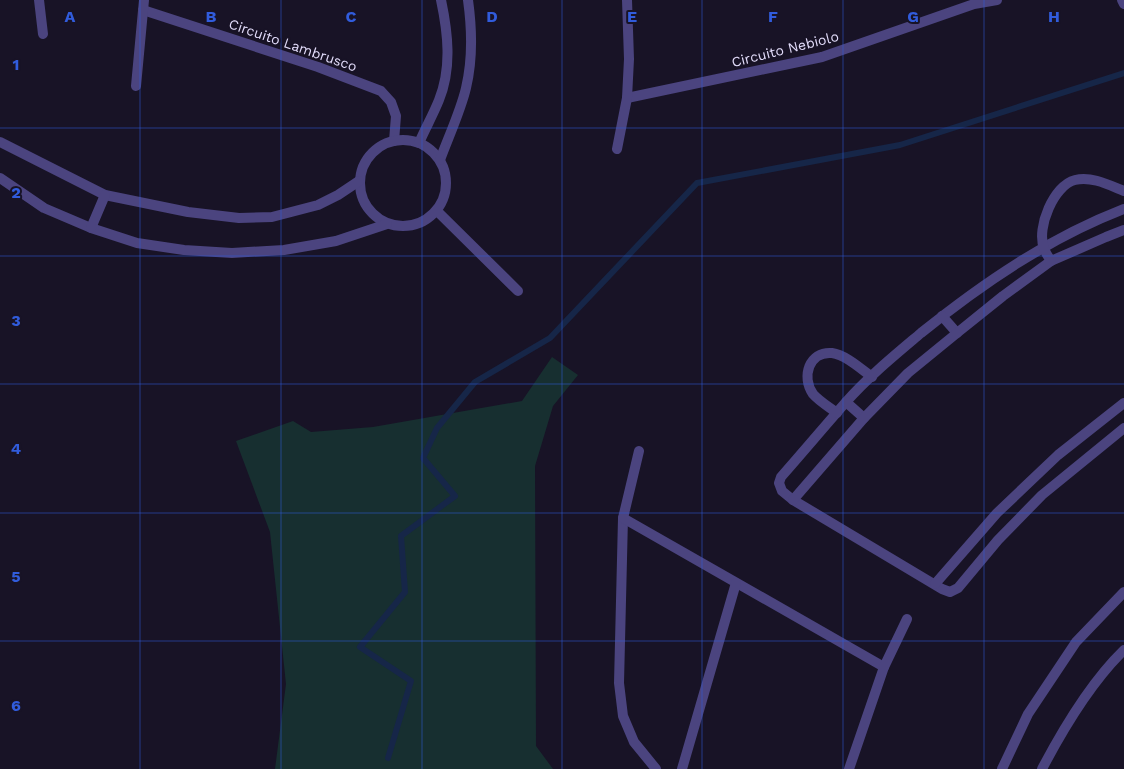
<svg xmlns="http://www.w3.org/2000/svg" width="1124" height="769" font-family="'Work Sans',sans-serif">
	<rect width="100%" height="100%" fill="#181326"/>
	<path fill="#172f30" d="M552,357L578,375L553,406L535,466L536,746L553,769H275L286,684L270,532L236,441L293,421L311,432L373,427L522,401Z"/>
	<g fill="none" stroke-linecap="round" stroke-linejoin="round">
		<path stroke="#162648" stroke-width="6" d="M388,758L411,681L360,647L405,592L401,536L455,496L423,458L437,428L475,382L550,338L697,183L900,145L1124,73"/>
		<path stroke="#4b447f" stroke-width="10" d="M437,211L518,291"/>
		<g stroke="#4b447f" stroke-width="10">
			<path d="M39,0L43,34"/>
			<path d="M1122,0L1124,4"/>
			<path d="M143,10L318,67L381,91L391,102L396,116L394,141"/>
			<path d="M136,86L144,0"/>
			<path d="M627,98L822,57L974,4L997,0"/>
			<circle cx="403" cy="183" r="43"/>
			<path d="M0,142L105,195L188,212L239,218L272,217L318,205L338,195L359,181"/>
			<path d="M419,143C425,129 433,115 439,100C452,68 448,33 441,0"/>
			<path d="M617,149L627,98L629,59L627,0"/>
			<path d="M440,160C448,138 461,110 466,88C473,59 472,29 468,0"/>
			<path d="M0,178L44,208L91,228L137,243L184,250L232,253L284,250L336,241L387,224"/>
			<path d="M1124,209C1049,238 983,283 921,333C895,355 868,377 846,402C824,427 803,452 781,477L779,483L782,491L793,500L942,589L950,592L958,588L998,540L1042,495L1124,428"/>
			<path d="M91,228L105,195"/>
			<path d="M1051,261C1049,257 1045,253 1044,248C1036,228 1054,185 1075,180C1092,176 1109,185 1124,191"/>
			<path d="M942,316L957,333"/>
			<path d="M846,402L864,418"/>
			<path d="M837,413C829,407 819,401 813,394C801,377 809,351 832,353C846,355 861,369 872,377"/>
			<path d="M639,451L623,518L619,683L623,716L634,742L656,769"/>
			<path d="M793,500L864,418L908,373L957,333L1003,296L1051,261L1106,237L1124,230"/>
			<path d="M623,518L884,667"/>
			<path d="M935,584L997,513L1058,455L1124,403"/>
			<path d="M682,769L736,583"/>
			<path d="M849,769L884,667L907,619"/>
			<path d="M1002,769L1028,714L1076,642L1124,592"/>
			<path d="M1042,769C1063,729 1092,681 1124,650"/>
		</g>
	</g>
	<path fill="none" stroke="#315cdc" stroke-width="1" stroke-opacity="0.55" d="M140,0V769M281,0V769M422,0V769M562,0V769M702,0V769M843,0V769M984,0V769M0,128H1124M0,256H1124M0,384H1124M0,513H1124M0,641H1124"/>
	<g text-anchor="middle" stroke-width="4" stroke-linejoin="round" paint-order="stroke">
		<g font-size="14" fill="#e3ddfb" stroke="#181326">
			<text transform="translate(293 45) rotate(19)" y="5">Circuito Lambrusco</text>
			<text transform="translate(785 49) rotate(-14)" y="5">Circuito Nebiolo</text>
		</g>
	</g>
	<g font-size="16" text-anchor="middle" font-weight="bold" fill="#315cdc" stroke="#181326" stroke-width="4" stroke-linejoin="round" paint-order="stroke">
		<text x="70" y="22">A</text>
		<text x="211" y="22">B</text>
		<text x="351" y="22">C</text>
		<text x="492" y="22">D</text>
		<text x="632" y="22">E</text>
		<text x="773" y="22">F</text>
		<text x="913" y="22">G</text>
		<text x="1054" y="22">H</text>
		<text x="16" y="70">1</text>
		<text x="16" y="198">2</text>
		<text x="16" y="326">3</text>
		<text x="16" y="454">4</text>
		<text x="16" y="582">5</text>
		<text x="16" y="711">6</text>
	</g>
</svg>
